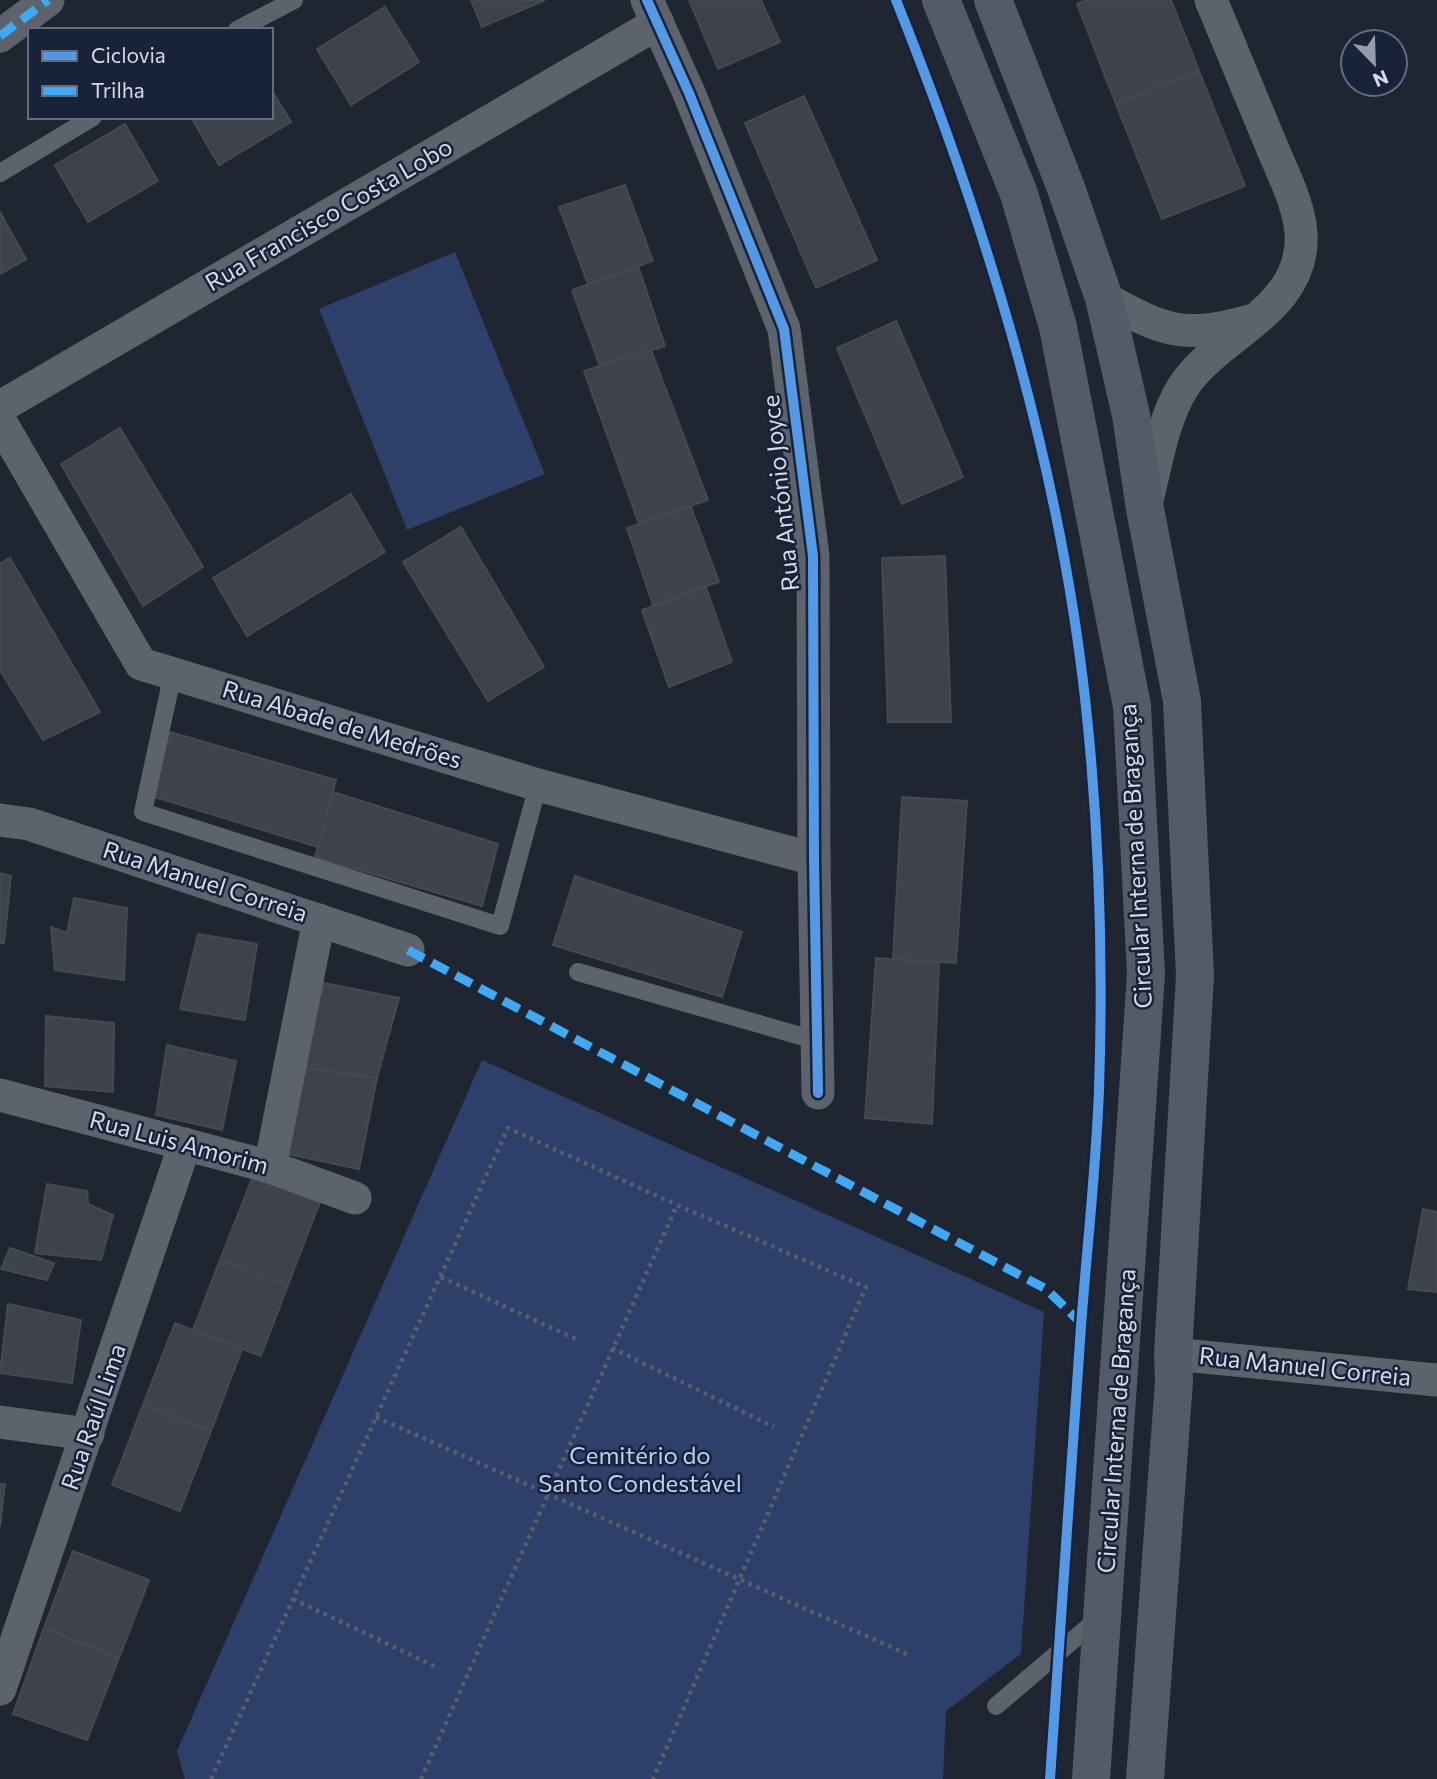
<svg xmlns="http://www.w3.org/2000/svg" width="1437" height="1779" font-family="Commissioner,sans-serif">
	<rect width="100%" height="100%" fill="#1f2531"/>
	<g fill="#2c406a">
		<path d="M455,252L545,474L407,530L319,309Z"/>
		<path d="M482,1060L1044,1312L1021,1654L946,1711L943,1779H185L177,1751Z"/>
	</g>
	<g fill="#3d424c" stroke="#444954" stroke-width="2">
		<path d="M471,0H545L482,27Z"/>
		<path d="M689,0H761L780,42L718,69Z"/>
		<path d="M1087,0H1171L1199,71L1116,104L1077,4Z"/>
		<path d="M385,7L419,62L351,105L317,49Z"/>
		<path d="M1199,71L1245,186L1162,219L1116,104Z"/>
		<path d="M271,89L291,122L219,165L191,117H271Z"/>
		<path d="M804,96L877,260L816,288L745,123Z"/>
		<path d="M125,124L158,181L88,222L55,165Z"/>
		<path d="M625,185L653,261L588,284L559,207Z"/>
		<path d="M0,212L26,259L0,274Z"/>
		<path d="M638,266L665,346L600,366L572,290Z"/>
		<path d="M896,321L963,477L902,504L837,348Z"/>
		<path d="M651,350L708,500L639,524L584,371Z"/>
		<path d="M120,428L203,567L143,606L61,464Z"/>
		<path d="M351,494L385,552L247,636L213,578Z"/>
		<path d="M691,507L719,582L653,605L627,528Z"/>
		<path d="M461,527L544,667L488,701L403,562Z"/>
		<path d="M945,556L951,722H888L882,558Z"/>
		<path d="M10,558L100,712L43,740L0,670V564Z"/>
		<path d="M706,587L732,662L669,687L642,610Z"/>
		<path d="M170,732L336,780L318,847L152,796Z"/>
		<path d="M333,792L498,844L482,906L315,857Z"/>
		<path d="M902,797L967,801L956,963L893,959Z"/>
		<path d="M0,873L11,876L4,943H0Z"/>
		<path d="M575,876L742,932L722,997L553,945Z"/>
		<path d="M74,898L127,908L124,980L55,970L51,927L67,933Z"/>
		<path d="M198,934L257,944L245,1020L180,1009Z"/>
		<path d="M876,958L939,963L932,1124L865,1118Z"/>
		<path d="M324,983L399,998L377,1078L304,1068Z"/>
		<path d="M46,1016L114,1023L113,1092L45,1086Z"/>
		<path d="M167,1045L236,1061L222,1130L156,1115Z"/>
		<path d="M304,1068L377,1078L359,1169L287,1154Z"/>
		<path d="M253,1176L320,1202L288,1285L220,1260Z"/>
		<path d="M47,1184L87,1191L88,1204L113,1215L101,1260L35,1253Z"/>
		<path d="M1423,1209L1437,1212V1292L1408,1289Z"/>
		<path d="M10,1248L54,1263L47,1280L1,1269Z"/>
		<path d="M220,1260L288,1285L261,1356L193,1330Z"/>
		<path d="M8,1304L81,1320L72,1383L0,1373Z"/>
		<path d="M175,1323L242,1349L211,1431L143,1405Z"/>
		<path d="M143,1405L211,1431L180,1511L112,1485Z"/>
		<path d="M0,1484H5L0,1527Z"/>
		<path d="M73,1551L149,1580L119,1658L44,1628Z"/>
		<path d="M44,1628L119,1658L87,1740L13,1714Z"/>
	</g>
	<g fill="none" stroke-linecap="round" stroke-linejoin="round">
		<g stroke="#5a5f68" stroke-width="4.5" stroke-dasharray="3.5 5" stroke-linecap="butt">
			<path d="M441,1277L580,1341"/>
			<path d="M612,1348L774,1427"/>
			<path d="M376,1417L909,1655"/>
			<path d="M293,1599L434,1666"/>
			<path d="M211,1779L508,1128L677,1205"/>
			<path d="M421,1779L677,1205L866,1287L653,1779"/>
		</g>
		<g stroke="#5d636d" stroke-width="18">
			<path d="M237,30L294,0"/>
			<path d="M0,173L93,117"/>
			<path d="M173,673L143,812L500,926L538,785"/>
			<path d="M578,972L818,1041"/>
			<path d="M996,1706L1100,1617"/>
		</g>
		<g stroke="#5d636d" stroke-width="33">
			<path d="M647,0L689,93L784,329L813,556L814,859L818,1093"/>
			<path d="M0,36L48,0"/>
			<path d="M1104,298C1162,330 1182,340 1249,321"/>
			<path d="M0,407L658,23"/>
			<path d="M0,421L141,664L538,785L814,859"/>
			<path d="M1146,504C1156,466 1162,421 1183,387C1218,333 1306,310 1301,233C1299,204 1283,174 1272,147C1252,98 1231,49 1211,0"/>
			<path d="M0,820L29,824L408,950"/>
			<path d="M0,1095L270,1167L355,1198"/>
			<path d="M270,1167L319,920"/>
			<path d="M1173,1354L1437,1380"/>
			<path d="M0,1422L88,1434"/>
			<path d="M0,1689L185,1144"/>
		</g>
		<g stroke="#545b68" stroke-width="38">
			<path d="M941,0L1019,194L1058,327L1132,706L1146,974L1091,1779"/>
			<path d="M993,0L1066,188L1104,298L1131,415L1145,509L1182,701L1195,976L1173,1354L1174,1381L1145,1779"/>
		</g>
		<g stroke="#3fa9f5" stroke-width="9" stroke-dasharray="18 9" stroke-linecap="butt">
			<path d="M0,36L48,0"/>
			<path d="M408,950L1046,1289L1082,1324"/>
		</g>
		<g stroke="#182238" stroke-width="15">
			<g id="cycleway">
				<path d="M647,0L689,93L784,329L813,556L814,859L818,1093"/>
				<path d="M896,0C989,232 1064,477 1088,727C1100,848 1103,969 1099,1090C1096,1169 1087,1247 1081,1326C1070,1477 1061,1628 1050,1779"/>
			</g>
		</g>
		<use href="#cycleway" stroke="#5399e6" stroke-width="10"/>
	</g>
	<g text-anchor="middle" stroke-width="5" stroke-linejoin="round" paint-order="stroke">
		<g font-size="24" fill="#d4dcea" stroke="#182238">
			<text transform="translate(329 215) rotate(-30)" y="8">Rua Francisco Costa Lobo</text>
			<text transform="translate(781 493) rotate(-96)" y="8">Rua António Joyce</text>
			<text transform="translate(342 725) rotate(17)" y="8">Rua Abade de Medrões</text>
			<text transform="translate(1136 856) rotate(-93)" y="8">Circular Interna de Bragança</text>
			<text transform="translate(205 882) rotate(18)" y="8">Rua Manuel Correia</text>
			<text transform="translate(179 1143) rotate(15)" y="8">Rua Luis Amorim</text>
			<text transform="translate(1305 1367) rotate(6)" y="8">Rua Manuel Correia</text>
			<text transform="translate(94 1417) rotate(-71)" y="8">Rua Raúl Lima</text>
			<text transform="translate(1117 1421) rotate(-86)" y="8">Circular Interna de Bragança</text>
		</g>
		<g font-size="24" fill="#bdd0f5" stroke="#182238">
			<text x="640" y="1464">Cemitério do<tspan x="640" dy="28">Santo Condestável</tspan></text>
		</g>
	</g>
	<rect x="28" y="28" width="245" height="91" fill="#182238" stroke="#636c7f" stroke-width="2"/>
	<rect x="42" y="51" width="35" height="10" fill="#5399e6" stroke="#636c7f" stroke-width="2"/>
	<text x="91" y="63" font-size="21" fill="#d4dcea">Ciclovia</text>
	<rect x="42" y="86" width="35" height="10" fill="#3fa9f5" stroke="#636c7f" stroke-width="2"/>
	<text x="91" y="98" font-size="21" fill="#d4dcea">Trilha</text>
	<g transform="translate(1374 63) rotate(157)"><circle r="33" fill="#182238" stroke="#636c7f" stroke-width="2"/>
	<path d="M0-5L12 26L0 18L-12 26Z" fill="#959ca9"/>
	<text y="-10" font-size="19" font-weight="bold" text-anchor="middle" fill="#d4dcea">N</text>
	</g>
</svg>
